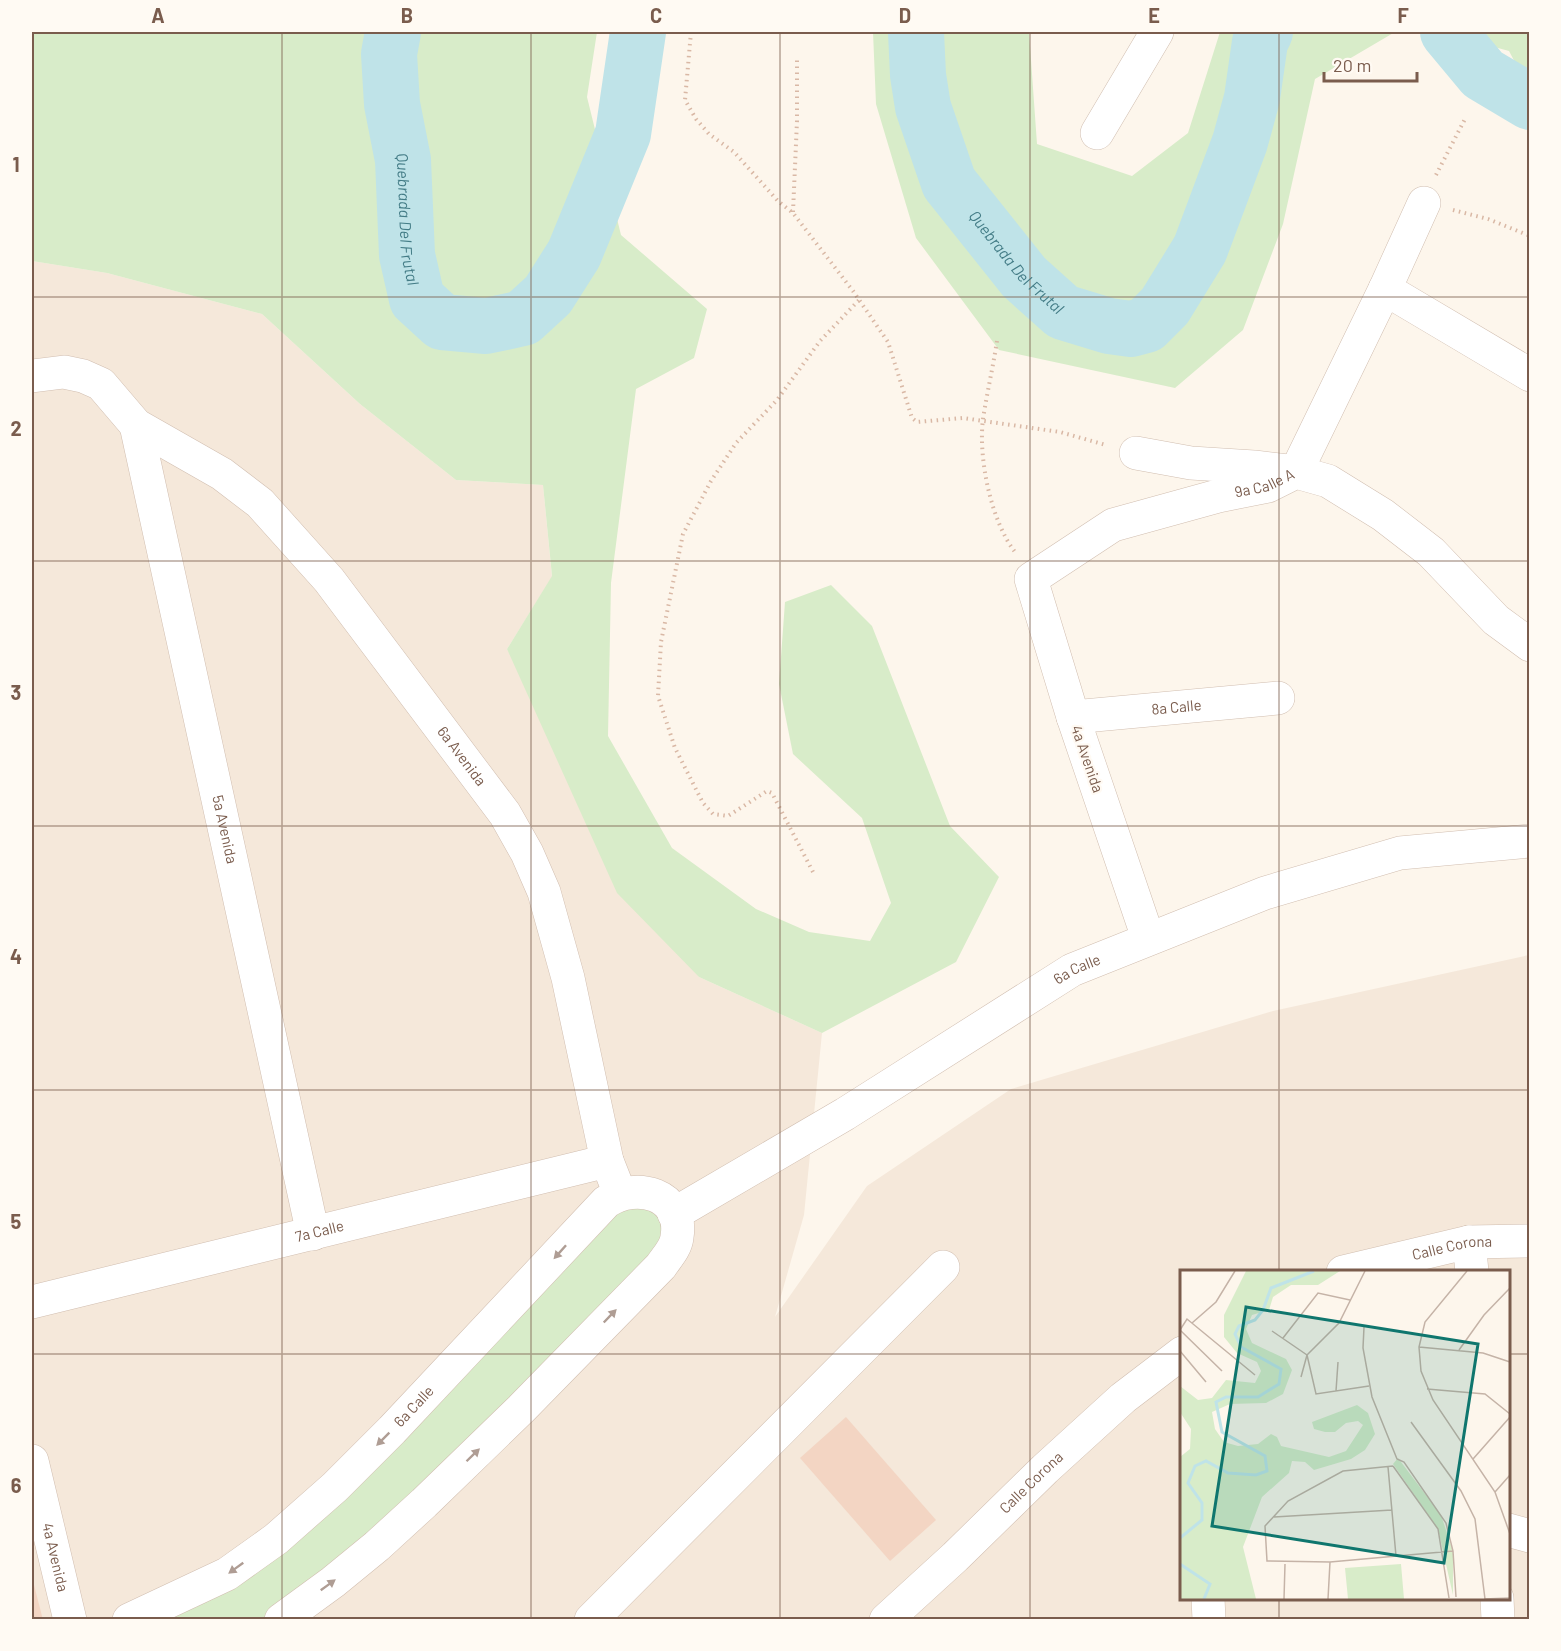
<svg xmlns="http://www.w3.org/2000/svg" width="1561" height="1651" font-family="Barlow,sans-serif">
	<rect width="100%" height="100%" fill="#fdf6ec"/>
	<path fill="#f5e8da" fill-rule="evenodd" d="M32,261L107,273L262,314L360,404L456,480L543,485L552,577L507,649L699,977L822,1033L804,1215L775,1317L867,1186L1011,1089L1273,1011L1529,955V1619H32ZM1182,1272H1508V1598H1182Z"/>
	<g fill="#d8ecc9">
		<path d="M32,32H597L587,97L621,235L707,309L694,358L636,389L611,583L608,736L672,848L756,909L809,932L870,941L891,903L862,818L793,754L779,684L785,602L831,585L872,626L950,826L999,877L956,962L822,1033L699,977L617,893L507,649L552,576L543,485L456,480L360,404L262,314L107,273L32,261Z"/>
		<path d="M873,32H1029L1037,144L1132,176L1188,133L1220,32H1395L1315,79L1283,224L1243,330L1175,388L999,350L916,238L876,104Z"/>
		<path d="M1439,32H1529V89L1509,51Z"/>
		<path d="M635,1191L677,1239L281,1619L129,1620L227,1574Z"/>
	</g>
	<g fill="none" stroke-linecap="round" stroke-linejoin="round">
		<g stroke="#bfe3e8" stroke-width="56">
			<path id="s1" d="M393,32L389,54L392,104L403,160L407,255L417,299L442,322L486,326L523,318L548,295L574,254L623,134L638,32"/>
			<path id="s2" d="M916,32L918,75L923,107L949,183L1024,277L1063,312L1109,326L1131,329L1146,325L1165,306L1200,249L1240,142L1252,98L1260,42L1265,32"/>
			<path d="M1448,32L1483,74L1530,102"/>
		</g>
	</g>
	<g fill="#f3d5c3">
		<path d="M846,1417L936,1520L890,1561L800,1458Z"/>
		<path d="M32,1577L43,1620H32Z"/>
	</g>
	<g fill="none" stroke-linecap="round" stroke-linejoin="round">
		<g stroke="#d1beb0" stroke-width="34">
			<g id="minor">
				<path d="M1097,133L1157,32"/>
				<path d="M1385,289L1530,375"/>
				<path id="s3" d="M32,376L64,372L83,376L101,384L136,425L222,474L260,503L329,580L505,814L527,853L544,892L568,978L607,1161L620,1194"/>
				<path id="s4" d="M136,425L313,1234"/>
				<path d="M1136,453L1191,463L1254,467L1296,472L1385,289L1424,203"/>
				<path id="s5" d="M1073,717L1278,698"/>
				<path id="s6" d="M1148,938L1073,717L1031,579L1113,525L1218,496L1268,486L1296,472L1328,481L1383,515L1431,552L1496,620L1530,645"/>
				<path id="s7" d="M674,1214L845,1114L1072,970L1265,893L1400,853L1530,841"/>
				<path d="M1469,1242L1472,1272"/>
				<path id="s8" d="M32,1302L607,1161"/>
				<path id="s9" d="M32,1461L70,1620"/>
				<path d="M1508,1530L1530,1536"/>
				<path d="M1208,1598L1209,1620"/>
				<path d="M1497,1598L1498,1620"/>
				<path id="s10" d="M129,1620L227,1574L276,1539L335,1487L392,1430L606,1202C636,1181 684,1194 677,1237C676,1248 667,1257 661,1266L521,1409L424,1503L377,1546L333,1582L281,1620"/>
				<path d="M591,1620L943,1267"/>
			</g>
		</g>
		<g stroke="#d1beb0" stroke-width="34">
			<g id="tertiary">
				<path id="s11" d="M1343,1272L1469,1242L1530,1241"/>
				<path id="s12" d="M886,1620L955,1557L1045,1469L1123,1398L1182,1353"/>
			</g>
		</g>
		<g stroke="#d9b8a5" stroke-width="4" stroke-dasharray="1.5 4.5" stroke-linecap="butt">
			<path d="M691,32L685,100L696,119L709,134L734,152L778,201L793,213L853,291L888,342L912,418L917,422L963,418L1060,432L1106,445"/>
			<path d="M1436,175L1466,117"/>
			<path d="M1453,210L1488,219L1530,236"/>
			<path d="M793,212L797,121V60"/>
			<path d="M997,341C993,367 987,393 983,419C978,458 991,521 1015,552"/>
			<path d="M813,872L772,793L767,791L728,816L713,814L703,803L675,748L658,696L661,642L683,534L711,481L736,443L777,400L820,341L859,300"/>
		</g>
		<use href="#minor" stroke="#fff" stroke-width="33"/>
		<use href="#tertiary" stroke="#fff" stroke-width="33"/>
	</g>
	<defs><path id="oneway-solid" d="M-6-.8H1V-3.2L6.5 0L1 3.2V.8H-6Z" transform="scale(1.5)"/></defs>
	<g fill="#af9d94">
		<use href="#oneway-solid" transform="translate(560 1252) rotate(132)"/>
		<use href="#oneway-solid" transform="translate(610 1316) rotate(-46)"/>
		<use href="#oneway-solid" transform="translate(383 1439) rotate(135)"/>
		<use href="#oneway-solid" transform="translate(473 1455) rotate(-44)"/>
		<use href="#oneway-solid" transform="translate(236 1568) rotate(144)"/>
		<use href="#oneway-solid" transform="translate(328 1585) rotate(-36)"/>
	</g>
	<path fill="none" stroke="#7a5c4d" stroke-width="1.5" stroke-opacity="0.55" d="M282,32V1620M531,32V1620M780,32V1620M1030,32V1620M1279,32V1272M32,297H1530M32,561H1530M32,826H1530M32,1090H1530M32,1354H1182M1508,1354H1530M1279,1598V1620"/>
	<g text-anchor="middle" stroke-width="4.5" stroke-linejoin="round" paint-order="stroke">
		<g font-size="15" fill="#7a5c4d" stroke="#fffaf3">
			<text dy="5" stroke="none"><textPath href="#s6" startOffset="633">9a Calle A</textPath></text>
			<text dy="5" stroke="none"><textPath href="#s5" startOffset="104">8a Calle</textPath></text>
			<text dy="5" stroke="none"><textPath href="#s3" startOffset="596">6a Avenida</textPath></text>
			<text transform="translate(1087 759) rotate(71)" y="5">4a Avenida</text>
			<text dy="5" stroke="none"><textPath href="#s4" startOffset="414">5a Avenida</textPath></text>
			<text dy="5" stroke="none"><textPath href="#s7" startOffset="472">6a Calle</textPath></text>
			<text dy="5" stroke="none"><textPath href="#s8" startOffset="296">7a Calle</textPath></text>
			<text dy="5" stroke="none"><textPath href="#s11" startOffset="112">Calle Corona</textPath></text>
			<text dy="5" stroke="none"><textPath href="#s10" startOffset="360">6a Calle</textPath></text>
			<text dy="5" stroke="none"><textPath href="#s12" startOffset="200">Calle Corona</textPath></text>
			<text dy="5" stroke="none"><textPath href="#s9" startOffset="99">4a Avenida</textPath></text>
		</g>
		<g font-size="16" font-style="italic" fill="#437c86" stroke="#fffaf3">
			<text dy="6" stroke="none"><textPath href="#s1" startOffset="189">Quebrada Del Frutal</textPath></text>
			<text dy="6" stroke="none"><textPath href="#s2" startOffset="260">Quebrada Del Frutal</textPath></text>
		</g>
	</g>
	<g transform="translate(1180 1270)">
		<rect width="330" height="330" fill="#fdf6ec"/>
		<path d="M66,1H160L138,15H111L93,27L89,40L72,45L66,59L72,73L106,89L112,100L103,124L86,133L50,134L32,142L35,159L44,172L58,176L78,174L91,164L97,167L101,176L149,187L166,181L183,155L178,151L166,153L155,162H145L134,159L132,152L177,135L188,143L195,164L185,180L171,189L134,200L125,192L112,191L109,203L82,227L63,277L76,329H0V187L10,179L11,159L0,142V116L18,130L32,128L46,110L75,113L81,101L77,92L57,83L44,67V45ZM218,188L261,245L273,281V325L258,259L213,194ZM221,294L224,329H168L165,298Z" fill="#d8ecc9"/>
		<path fill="none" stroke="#bfe3e8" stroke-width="3" d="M0,268L22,250V233L8,213L15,196L26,191L48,203L76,205L87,201L85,186L42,162L36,132L46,127H78L99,114L101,99L61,77L55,64L59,56L75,50L83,40L91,18L134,1M0,294L30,314L24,329"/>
		<path fill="none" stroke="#c5b3a7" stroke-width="1.5" d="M185,1L159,53L127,85L136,124L189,116M287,1L245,52L239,77L241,101L253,130L315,222L330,264M12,53L36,32L55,1M184,57L183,78L192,127L217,189L224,192L266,253L273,281L276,327M0,60L7,49L75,105M0,60L42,101M92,61L127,85L121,107M103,68L138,23L170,30M239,77L303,83L330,92M279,80L304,45L330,18M0,81L26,112M247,119L305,124L330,144M156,121L158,92M231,152L281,221L295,249L305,329M293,189L330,147M213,196L163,201L108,231L85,256L87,291L150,292L273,281M213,196L258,259L269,328M208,197L216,286M315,222L330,205M94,247L212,240M104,329L105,294M148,329L150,292M304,329L330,328"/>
		<path fill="#0f766e" fill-opacity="0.15" stroke="#0f766e" stroke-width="3" d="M66,37L298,74L264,293L32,256Z"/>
		<rect width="330" height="330" fill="none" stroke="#7a5c4d" stroke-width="3"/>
	</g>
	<rect width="1561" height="1651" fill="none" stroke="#fffaf3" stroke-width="66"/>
	<path d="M1324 72v9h93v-9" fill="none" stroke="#7a5c4d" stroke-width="3"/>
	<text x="1333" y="72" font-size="18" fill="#7a5c4d" stroke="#fffaf3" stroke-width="4.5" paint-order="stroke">20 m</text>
	<rect x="33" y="33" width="1495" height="1585" fill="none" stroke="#7a5c4d" stroke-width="2"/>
	<g font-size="20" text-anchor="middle" font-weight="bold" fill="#7a5c4d">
		<text x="158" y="23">A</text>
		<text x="407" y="23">B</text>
		<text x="656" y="23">C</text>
		<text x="905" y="23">D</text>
		<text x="1154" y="23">E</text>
		<text x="1403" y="23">F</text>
		<text x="16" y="172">1</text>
		<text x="16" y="436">2</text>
		<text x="16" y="700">3</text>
		<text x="16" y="964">4</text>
		<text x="16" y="1229">5</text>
		<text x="16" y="1493">6</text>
	</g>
</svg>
